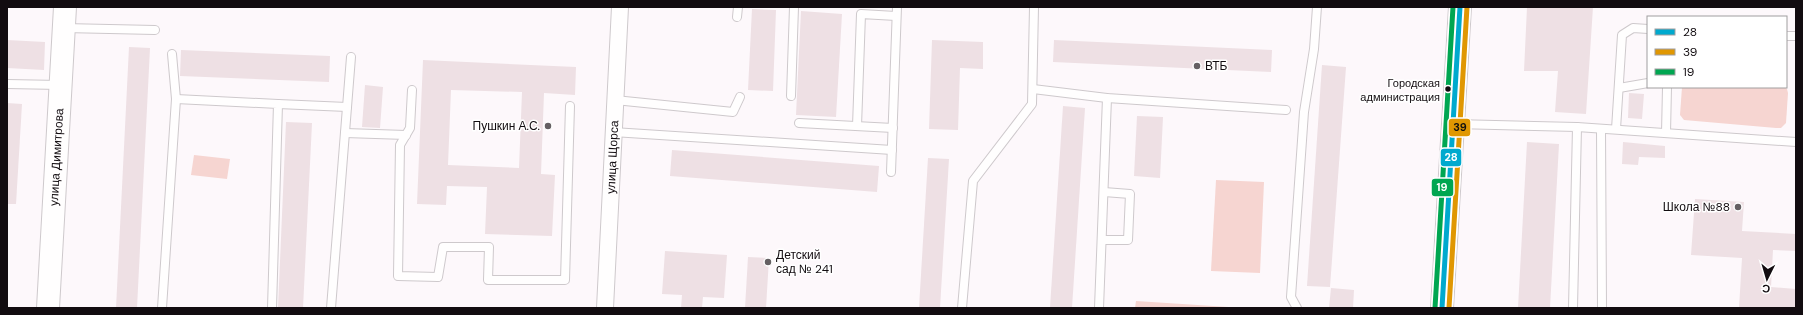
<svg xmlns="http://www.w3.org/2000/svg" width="1803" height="315" font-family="'DM Sans',sans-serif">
	<rect width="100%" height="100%" fill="#fdf8fb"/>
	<g fill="#f6d5d1">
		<path d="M1682,87H1784L1787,89L1788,93L1786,123L1781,128H1776L1684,120L1680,115Z"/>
		<path d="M194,155L230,159L227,179L191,175Z"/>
		<path d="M1216,180L1264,182L1260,273L1211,271Z"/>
		<path d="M1136,301L1244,308H1135Z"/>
	</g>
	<g fill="#eee0e4" fill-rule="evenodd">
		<path d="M1527,7H1593L1586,114L1555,112L1558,71H1524Z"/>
		<path d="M752,9L776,10L773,91L748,90Z"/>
		<path d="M801,11L842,14L836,117L796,115Z"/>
		<path d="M7,40L45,42L44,70L7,68Z"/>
		<path d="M932,40L983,42V69L960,68L958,130L929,129Z"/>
		<path d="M1054,40L1272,50L1271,72L1053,62Z"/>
		<path d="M129,47L150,48L137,308H116Z"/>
		<path d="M181,50L330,56L329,82L180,76Z"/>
		<path d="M423,60L576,67L575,95L544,93L541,174L555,175L552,236L485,234L487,187L447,186L446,205L417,204ZM451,90L522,92L519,168L448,165Z"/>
		<path d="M1322,65L1346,67L1330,287L1307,286Z"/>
		<path d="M365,85L383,87L380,128L362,127Z"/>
		<path d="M1629,93L1644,94L1642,119L1628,118Z"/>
		<path d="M7,103L22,104L16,204H7Z"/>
		<path d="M1063,106L1085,108L1072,308H1050Z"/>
		<path d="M1137,116L1163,117L1160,178L1134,176Z"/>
		<path d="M286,122L312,123L303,308H278Z"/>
		<path d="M1527,142L1559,144L1550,308H1518Z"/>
		<path d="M1623,142L1665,146V158L1639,157L1638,165L1622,164Z"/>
		<path d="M672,150L879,166L877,192L670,176Z"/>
		<path d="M928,158L949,159L940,308H919Z"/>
		<path d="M1695,199L1744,202L1742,231L1796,234V251L1773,250L1771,287L1796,289V308H1739L1742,258L1691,255Z"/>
		<path d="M665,251L727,255L724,298L703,297L702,308H681L682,295L662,294Z"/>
		<path d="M748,257L769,258L766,308H745Z"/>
		<path d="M1331,288L1354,290L1353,308H1329Z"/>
	</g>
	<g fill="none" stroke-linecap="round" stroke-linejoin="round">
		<g stroke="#cec9cc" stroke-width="10">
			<g id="lane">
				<path d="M737,17L738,7"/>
				<path d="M64,28L155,30"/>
				<path d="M1786,36H1796"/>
				<path d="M172,54L176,99"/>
				<path d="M7,84L60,85"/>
				<path d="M1619,88L1648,83"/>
				<path d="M1033,89L1107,98L1286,110"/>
				<path d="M412,90L410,128L400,145L398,276L438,277L443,247H489L488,280H565L570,106"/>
				<path d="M791,96L794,7"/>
				<path d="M615,100L733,112L740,97"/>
				<path d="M278,104L347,107"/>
				<path d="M799,123L893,128"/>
				<path d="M1454,124L1577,127L1573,308"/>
				<path d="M857,126L861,14L896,16"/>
				<path d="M1577,127L1796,142"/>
				<path d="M1601,129L1602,308"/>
				<path d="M1616,129L1622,35L1633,28L1648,29"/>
				<path d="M613,132L892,150"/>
				<path d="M345,133L406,135"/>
				<path d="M1666,133L1667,87"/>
				<path d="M891,172L897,7"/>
				<path d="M1102,240H1128L1130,194L1104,192"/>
				<path d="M162,308L176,99L278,104L272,308"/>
				<path d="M331,308L351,57"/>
				<path d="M962,308L973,181L1032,104L1034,7"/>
				<path d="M1099,308L1107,98"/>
				<path d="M1297,308L1291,297L1304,112L1314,49L1317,7"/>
			</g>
		</g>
		<g stroke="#cec9cc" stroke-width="18">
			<g id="street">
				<path id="s1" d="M605,308L620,7"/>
			</g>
		</g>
		<g stroke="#cec9cc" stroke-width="24">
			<g id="secondary">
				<path id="s2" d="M48,308L65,7"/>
			</g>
		</g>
		<g stroke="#cec9cc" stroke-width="24">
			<path id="primary" d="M1442,308L1460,7"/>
		</g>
		<use href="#lane" stroke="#fffefe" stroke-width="8"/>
		<use href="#street" stroke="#fffefe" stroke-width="16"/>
		<use href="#secondary" stroke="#fffefe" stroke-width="22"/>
		<use href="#primary" stroke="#fffefe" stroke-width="22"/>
		<g stroke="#fff" stroke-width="8">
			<path id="bus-1" d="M1442,308L1460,7"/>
		</g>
		<g stroke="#fff" stroke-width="8">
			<path id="bus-2" d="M1449,308L1467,7"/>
		</g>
		<g stroke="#fff" stroke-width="8">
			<path id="bus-3" d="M1435,308L1453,7"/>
		</g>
		<use href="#bus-1" stroke="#00a9ce" stroke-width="5"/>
		<use href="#bus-2" stroke="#e09702" stroke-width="5"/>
		<use href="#bus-3" stroke="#00a651" stroke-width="5"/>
	</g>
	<g fill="#645f62" stroke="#fff" stroke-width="1.5">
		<circle cx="1197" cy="66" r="4"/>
		<circle cx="548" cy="126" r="4"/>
		<circle cx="1738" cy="207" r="4"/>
		<circle cx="768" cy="262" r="4"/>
	</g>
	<circle fill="#120c10" stroke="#fff" stroke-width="1.5" cx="1448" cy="89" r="3.5"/>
	<g text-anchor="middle" stroke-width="3" stroke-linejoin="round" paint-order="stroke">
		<g font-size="11" fill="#120c10" stroke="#fff" text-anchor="end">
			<text x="1440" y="87">Городская<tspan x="1440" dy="14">администрация</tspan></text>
		</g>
		<g font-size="12" fill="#120c10" stroke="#fff" text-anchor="start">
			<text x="1205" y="70">ВТБ</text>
			<text x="540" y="130" text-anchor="end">Пушкин А.С.</text>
			<text x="1730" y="211" text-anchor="end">Школа №88</text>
			<text x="776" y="259">Детский<tspan x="776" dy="14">сад № 241</tspan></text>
		</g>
		<g font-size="12" fill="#120c10" stroke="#fff">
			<text dy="4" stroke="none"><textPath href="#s2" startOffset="151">улица Димитрова</textPath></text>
			<text dy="4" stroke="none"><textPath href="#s1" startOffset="151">улица Щорса</textPath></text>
		</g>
	</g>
	<g stroke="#fff" stroke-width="1.5">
		<rect x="1448" y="118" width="23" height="19" rx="4" fill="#e09702"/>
		<rect x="1440" y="148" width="22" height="19" rx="4" fill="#00a9ce"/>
		<rect x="1431" y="178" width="23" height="19" rx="4" fill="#00a651"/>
	</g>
	<g font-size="11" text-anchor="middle" font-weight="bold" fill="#fff">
		<text x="1451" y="161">28</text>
		<text x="1442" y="191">19</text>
	</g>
	<g font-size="11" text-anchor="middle" font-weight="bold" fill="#111">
		<text x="1460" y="131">39</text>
	</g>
	<rect width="1803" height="315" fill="none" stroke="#120c10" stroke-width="16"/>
	<rect x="1647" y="16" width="140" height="72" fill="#ffffff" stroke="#a09e9f"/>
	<rect x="1655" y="29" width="20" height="6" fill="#00a9ce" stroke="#a09e9f"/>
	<text x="1683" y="36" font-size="12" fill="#120c10">28</text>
	<rect x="1655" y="49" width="20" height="6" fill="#e09702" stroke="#a09e9f"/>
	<text x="1683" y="56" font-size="12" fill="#120c10">39</text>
	<rect x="1655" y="69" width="20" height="6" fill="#00a651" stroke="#a09e9f"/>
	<text x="1683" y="76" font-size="12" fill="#120c10">19</text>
	<g transform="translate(1767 279) rotate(185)" stroke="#ffffff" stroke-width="3" paint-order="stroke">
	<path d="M0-3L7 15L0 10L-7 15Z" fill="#120c10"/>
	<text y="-6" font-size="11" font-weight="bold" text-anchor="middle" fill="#120c10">С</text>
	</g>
</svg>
